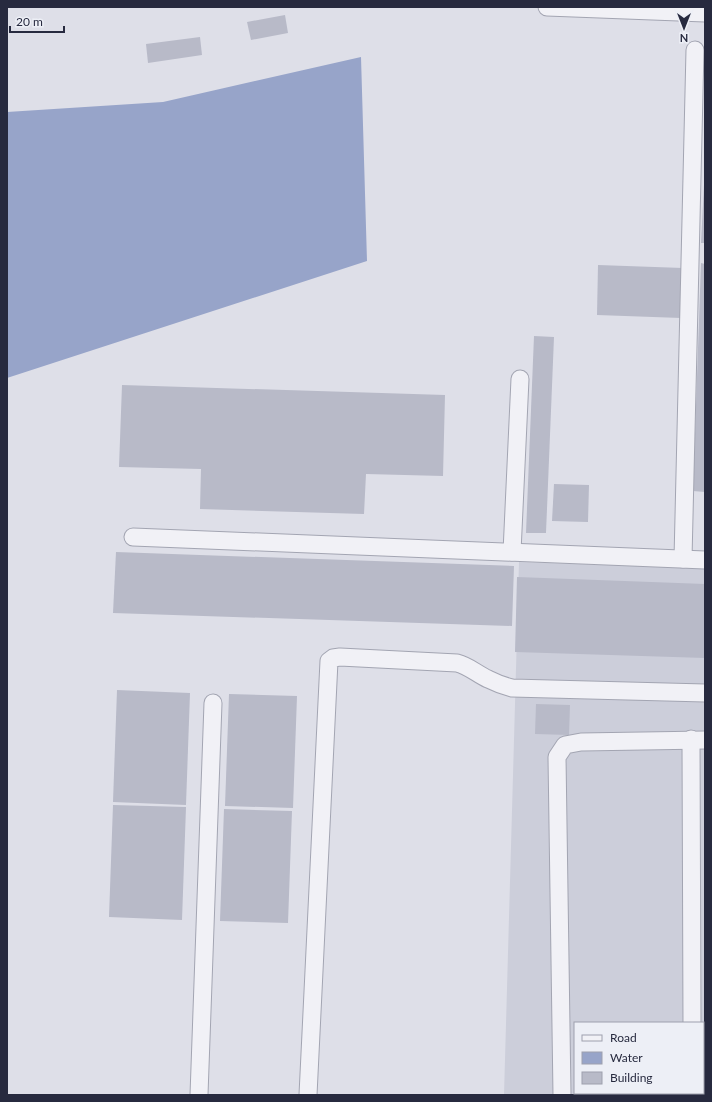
<svg xmlns="http://www.w3.org/2000/svg" width="712" height="1102" font-family="Lato,sans-serif">
	<rect width="100%" height="100%" fill="#dedfe8"/>
	<path fill="#ccceda" fill-rule="evenodd" d="M519,562L705,568V1095H504ZM575,1023H703V1093H575Z"/>
	<path fill="#97a4c9" d="M361,57L367,261L7,378V112L163,102Z"/>
	<g fill="#b8bac8">
		<path d="M285,15L288,33L251,40L247,22Z"/>
		<path d="M200,37L202,55L148,63L146,44Z"/>
		<path d="M704,185H705V243H701Z"/>
		<path d="M701,263L705,264V492L693,491Z"/>
		<path d="M598,265L683,268L681,318L597,315Z"/>
		<path d="M534,336L554,337L546,533H526Z"/>
		<path d="M122,385L445,395L443,476L366,474L364,514L200,509L201,469L119,467Z"/>
		<path d="M554,484L589,485L588,522L552,521Z"/>
		<path d="M116,552L514,566L512,626L113,613Z"/>
		<path d="M517,577L705,584V658L515,652Z"/>
		<path d="M117,690L190,693L186,805L113,802Z"/>
		<path d="M229,694L297,696L293,808L225,806Z"/>
		<path d="M536,704L570,705L569,735L535,734Z"/>
		<path d="M113,805L186,807L182,920L109,917Z"/>
		<path d="M224,809L292,811L288,923L220,921Z"/>
	</g>
	<g fill="none" stroke-linecap="round" stroke-linejoin="round">
		<g stroke="#a3a5b2" stroke-width="19">
			<g id="minor">
				<path d="M547,7L705,13"/>
				<path d="M133,537L705,560"/>
				<path d="M512,552L520,379"/>
				<path d="M683,559L695,50"/>
				<path d="M691,739L692,1023"/>
				<path d="M199,1095L213,703"/>
				<path d="M308,1095L329,661L333,658L340,657L457,663C469,666 477,674 488,679C496,683 504,686 512,688L705,693"/>
				<path d="M562,1095L557,757L565,745L581,742L705,740"/>
				<path d="M692,1095V1093"/>
			</g>
		</g>
		<use href="#minor" stroke="#f1f1f6" stroke-width="17"/>
	</g>
	<rect width="712" height="1102" fill="none" stroke="#272a3f" stroke-width="16"/>
	<rect x="574" y="1022" width="130" height="72" fill="#edeff6" stroke="#9ea0ad"/>
	<rect x="582" y="1035" width="20" height="6" fill="#f1f1f6" stroke="#9ea0ad"/>
	<text x="610" y="1042" font-size="12" fill="#272a3f">Road</text>
	<rect x="582" y="1052" width="20" height="12" fill="#97a4c9" stroke="#9ea0ad"/>
	<text x="610" y="1062" font-size="12" fill="#272a3f">Water</text>
	<rect x="582" y="1072" width="20" height="12" fill="#b8bac8" stroke="#9ea0ad"/>
	<text x="610" y="1082" font-size="12" fill="#272a3f">Building</text>
	<g transform="translate(684 28) rotate(180)" stroke="#edeff6" stroke-width="3" paint-order="stroke">
	<path d="M0-3L7 15L0 10L-7 15Z" fill="#272a3f"/>
	<text y="-6" font-size="11" font-weight="bold" text-anchor="middle" fill="#272a3f">N</text>
	</g>
	<path d="M10 26v6h54v-6" fill="none" stroke="#272a3f" stroke-width="2"/>
	<text x="16" y="26" font-size="12" fill="#272a3f" stroke="#edeff6" stroke-width="3" paint-order="stroke">20 m</text>
</svg>
